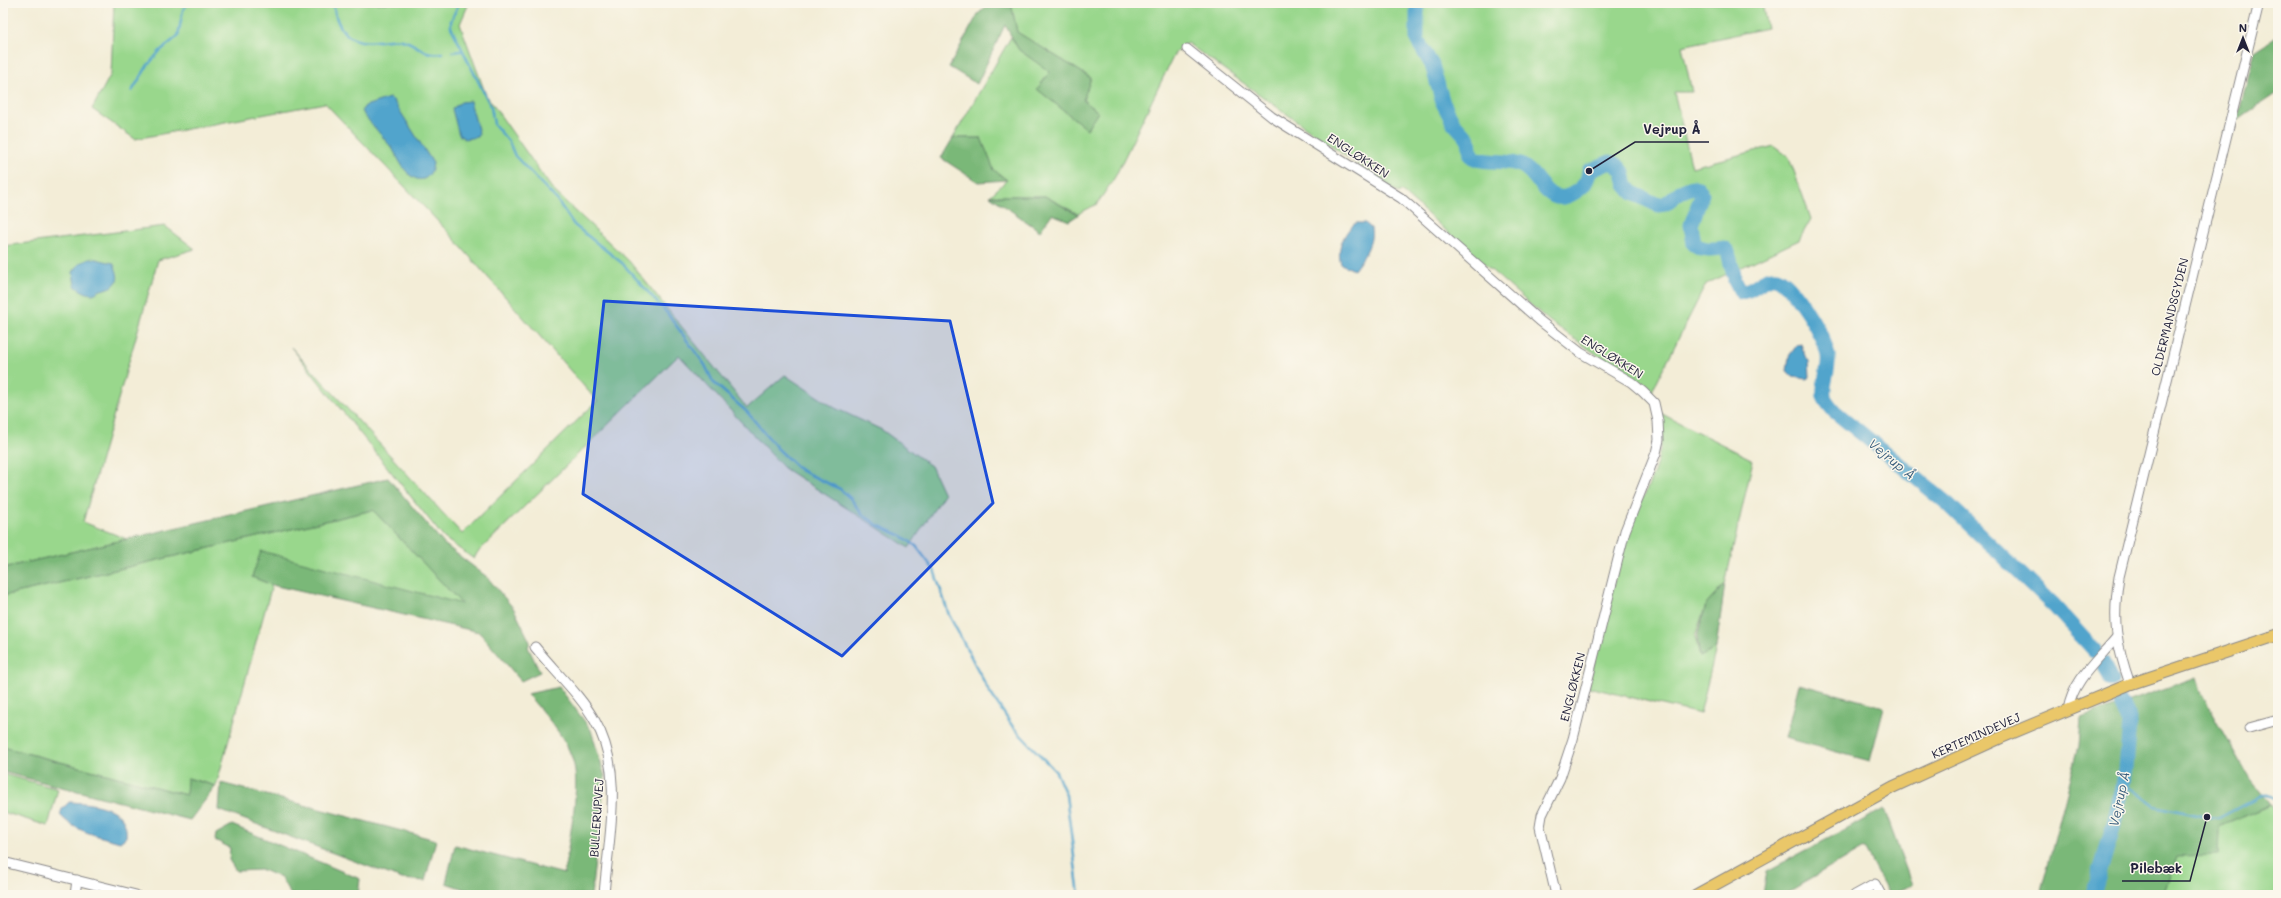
<svg xmlns="http://www.w3.org/2000/svg" width="2281" height="898" font-family="Mali,sans-serif">
	<rect width="100%" height="100%" fill="#fbf7ec"/>
	<filter id="ink" filterUnits="userSpaceOnUse"><feTurbulence type="fractalNoise" baseFrequency=".025" numOctaves="2"/><feDisplacementMap in="SourceGraphic" scale="8" xChannelSelector="R" yChannelSelector="G"/><feConvolveMatrix kernelMatrix="1 2 1 2 8 2 1 2 1" color-interpolation-filters="sRGB"/></filter>
	<filter id="wash" filterUnits="userSpaceOnUse"><feTurbulence type="fractalNoise" baseFrequency=".012" numOctaves="4" result="noise"/><feDisplacementMap in="SourceGraphic" scale="16" xChannelSelector="R" yChannelSelector="G"/><feGaussianBlur stdDeviation="0.9" result="paint"/><feColorMatrix in="noise" values="0 0 0 0 0 0 0 0 0 0 0 0 0 0 0 0 0 1.4 0 .05"/><feComposite in="paint" operator="in"/></filter>
	<g filter="url(#wash)">
		<rect width="100%" height="100%" fill="#f3edd7"/>
		<g fill="#99d78c" stroke="#5e7c64">
			<path d="M114,3H469L460,24L486,95L553,190L629,261L747,408L785,375L835,408L882,430L931,466L944,494L909,548L784,468L679,355L477,553L474,559L444,538L291,347L462,534L597,401L448,232L325,103L135,139L92,109L111,74Z"/>
			<path d="M1011,3H1762L1767,28L1682,46L1692,92H1674L1692,167L1774,146L1789,157L1811,219L1799,240L1706,284L1651,393L1548,320L1401,191L1398,193L1187,43L1175,53L1115,177L1097,204L1078,214L1045,196H990L1007,180L994,170L981,138H953L1011,37L1019,50L1051,72L1037,89L1087,129L1098,112L1083,100L1091,78L1017,32Z"/>
			<path d="M165,226L195,249L158,260L83,522L127,539L3,568V246Z"/>
			<path d="M1660,413L1753,460L1725,584L1706,605L1695,636L1700,657L1716,648L1700,714L1588,687C1600,640 1610,592 1624,545C1637,500 1670,462 1660,413Z"/>
			<path d="M373,510L463,605L252,577L272,585L216,786L188,778L186,795L3,747V596Z"/>
			<path d="M3,774L58,789L48,826L3,812Z"/>
			<path d="M2271,805L2278,817V895H2163L2177,855L2218,854L2219,827Z"/>
		</g>
		<g fill="#7ab878" stroke="#4e6d5a">
			<path d="M990,3H1011L1017,32L1091,78L1083,100L1098,112L1087,129L1037,89L1050,72L1019,50L1005,25L977,84L949,67L978,14Z"/>
			<path d="M2278,36V92L2237,120L2255,51Z"/>
			<path d="M953,138H981L994,170L1007,180L978,182L941,158Z"/>
			<path d="M990,196H1045L1078,215L1069,221L1052,214L1040,231Z"/>
			<path d="M388,478L444,544L487,577L514,609L530,642L528,647L540,672L521,681L479,632L272,585L252,577L261,551L462,604L373,510L3,596V568Z"/>
			<path d="M1725,584L1716,648L1700,657L1697,637L1706,605Z"/>
			<path d="M2197,677L2201,692L2247,775L2271,805L2219,827L2218,855L2177,856L2163,895H2040L2079,746L2081,718Z"/>
			<path d="M1799,684L1884,707L1870,761L1785,738Z"/>
			<path d="M559,687L591,730L605,777L591,895H481L446,883L455,845L564,874C568,843 580,793 574,765C568,738 544,714 527,694Z"/>
			<path d="M3,747L186,795L187,778L216,786L190,820L3,772Z"/>
			<path d="M221,783L436,840L425,881L402,879L219,810Z"/>
			<path d="M1884,809L1912,885L1889,894L1864,848L1783,895H1763L1767,871Z"/>
			<path d="M232,825L360,879L358,895H291L281,878L263,870L236,871L229,860L230,848L215,840L216,834Z"/>
		</g>
		<g fill="#51a4cc" stroke="#3a6384">
			<path d="M389,98L393,100L433,163C432,175 424,185 411,176C403,170 397,156 392,148C383,137 373,126 364,115L362,110L365,106Z"/>
			<path d="M470,101L479,133L477,137L465,139L459,135L452,109L461,102Z"/>
			<path d="M1356,223H1365L1371,228C1374,243 1363,258 1354,270L1341,264C1336,250 1344,231 1356,223Z"/>
			<path d="M92,258L113,263C122,280 118,286 101,290C98,291 95,294 92,294C86,294 79,289 75,286L73,272L80,263Z"/>
			<path d="M1801,344L1805,356L1809,361L1810,377L1806,379L1793,377L1787,371L1789,356L1797,345Z"/>
			<path d="M69,802C91,803 130,806 126,837L120,842C99,836 75,832 60,815L62,809Z"/>
		</g>
		<g fill="none" stroke-linecap="round" stroke-linejoin="round">
			<g stroke="#51a4cc" stroke-width="2.5">
				<path d="M333,3C337,30 348,45 377,41C385,41 395,38 402,40C419,44 422,56 442,53"/>
				<path d="M459,3L451,21V27L491,107L494,124L509,142L515,156L557,200L574,225L622,263L667,313L705,365L713,382L747,412L778,449L800,470L840,489L851,499L862,514L877,525L902,536L916,546L934,570L949,615L989,691L1013,727L1056,772L1066,795L1079,895"/>
				<path d="M452,52L461,51"/>
				<path d="M132,91L148,65L160,51L178,36L183,10L188,3"/>
				<path d="M2123,783L2155,806L2207,817L2219,818L2262,795H2268L2278,801"/>
			</g>
			<g stroke="#51a4cc" stroke-width="15">
				<path d="M1417,3V40L1432,65L1443,103L1453,122L1469,140L1471,156C1481,164 1506,159 1520,165C1540,172 1546,213 1577,191C1585,186 1588,180 1589,171L1610,162L1617,165L1623,172L1626,185L1633,193L1658,205L1665,204L1680,192L1692,187L1698,188L1702,194L1691,225L1694,244C1703,251 1713,249 1724,248L1728,252L1734,275"/>
				<path d="M1735,281L1741,292C1753,292 1765,275 1777,278C1792,282 1827,341 1828,356C1830,369 1822,383 1824,396C1825,401 1831,407 1834,411L1948,504L2054,606L2095,651"/>
				<path d="M2103,662L2111,680"/>
				<path d="M2093,895L2114,824L2126,769L2130,722L2121,703"/>
			</g>
		</g>
	</g>
	<g filter="url(#ink)">
		<g fill="none" stroke-linecap="round" stroke-linejoin="round">
			<g stroke="#8a8889" stroke-width="11">
				<g id="minor">
					<path d="M1187,49L1272,117L1401,198L1540,321L1581,353L1631,382L1643,392L1654,403L1658,421L1659,440L1656,453L1625,531L1573,739L1560,778L1542,815L1540,827L1556,895"/>
					<path d="M535,647C554,671 580,694 595,721C625,773 608,838 604,895"/>
					<path d="M2130,684C2116,644 2112,620 2119,577L2259,3"/>
					<path d="M2068,710C2073,680 2097,661 2116,638"/>
					<path d="M2249,728L2278,720"/>
					<path d="M3,862L136,895"/>
					<path d="M75,895L77,880"/>
					<path d="M1855,895L1875,884L1881,895"/>
				</g>
			</g>
			<g stroke="#8a8889" stroke-width="13">
				<path id="major" d="M1696,895L1893,787L2000,738L2130,684L2278,635"/>
			</g>
			<use href="#minor" stroke="#fff" stroke-width="9"/>
			<use href="#major" stroke="#eac769" stroke-width="11"/>
		</g>
	</g>
	<path fill="#1d4ed8" fill-opacity="0.2" stroke="#1d4ed8" stroke-width="3" stroke-linejoin="round" d="M604,301L950,321L993,503L842,656L583,494Z"/>
	<g text-anchor="middle" stroke-width="3" stroke-linejoin="round" paint-order="stroke">
		<g font-size="12" fill="#22223b" stroke="#fbf7ec">
			<text transform="translate(1358 156) rotate(33)" y="4">ENGLØKKEN</text>
			<text transform="translate(2170 317) rotate(-76)" y="4">OLDERMANDSGYDEN</text>
			<text transform="translate(1612 357) rotate(32)" y="4">ENGLØKKEN</text>
			<text transform="translate(1573 687) rotate(-76)" y="4">ENGLØKKEN</text>
			<text transform="translate(1976 736) rotate(-24)" y="4">KERTEMINDEVEJ</text>
			<text transform="translate(597 818) rotate(-86)" y="4">BULLERUPVEJ</text>
		</g>
		<g font-size="13" font-style="italic" fill="#375c7c" stroke="#fbf7ec">
			<text transform="translate(1892 459) rotate(39)" y="5">Vejrup Å</text>
			<text transform="translate(2119 799) rotate(-78)" y="5">Vejrup Å</text>
		</g>
	</g>
	<path fill="none" stroke="#22223b" stroke-width="1.5" d="M1589 171L1635 142H1709M2207 817L2190 881H2122"/>
	<g fill="#22223b" stroke="#fbf7ec" stroke-width="1.5">
		<circle cx="1589" cy="171" r="4"/>
		<circle cx="2207" cy="817" r="4"/>
	</g>
	<g font-size="13" text-anchor="middle" font-weight="bold" fill="#22223b" stroke="#fbf7ec" stroke-width="3" stroke-linejoin="round" paint-order="stroke">
		<text x="1672" y="134">Vejrup Å</text>
		<text x="2156" y="873">Pilebæk</text>
	</g>
	<rect width="2281" height="898" fill="none" stroke="#fbf7ec" stroke-width="16"/>
	<g transform="translate(2243 38)" stroke="#fbf7ec" stroke-width="3" paint-order="stroke">
	<path d="M0-3L7 15L0 10L-7 15Z" fill="#22223b"/>
	<text y="-6" font-size="11" font-weight="bold" text-anchor="middle" fill="#22223b">N</text>
	</g>
</svg>
